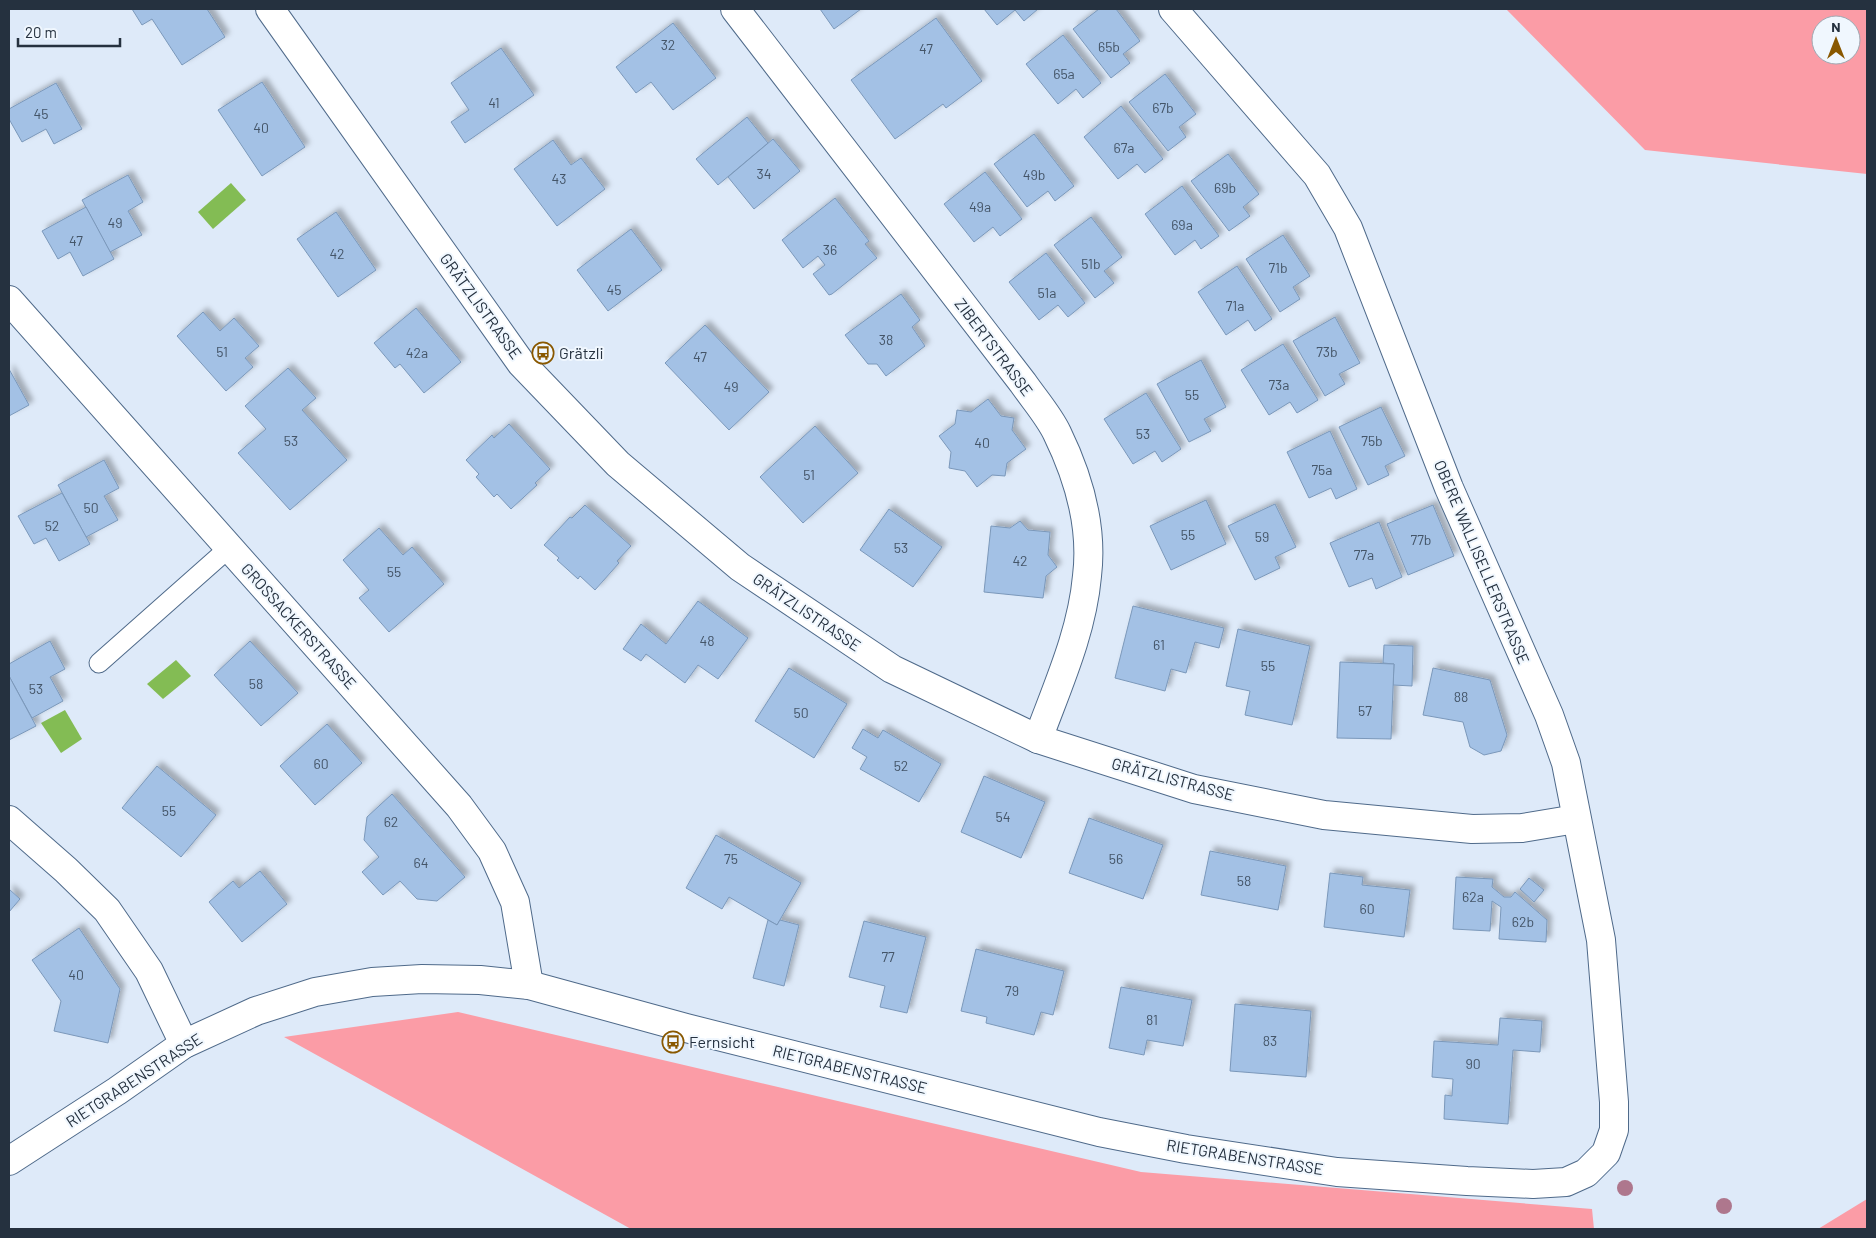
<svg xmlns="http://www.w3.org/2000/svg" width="1876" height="1238" font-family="Barlow,sans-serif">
	<defs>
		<filter id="shadow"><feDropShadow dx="4.5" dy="-4.5" stdDeviation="2.5" flood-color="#0004"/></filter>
	</defs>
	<rect width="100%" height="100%" fill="#deeaf9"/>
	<g fill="#fb9ca6" fill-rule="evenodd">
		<path d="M1506,9H1867V174L1645,150ZM1821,25H1851V55H1821Z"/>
		<path d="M458,1012L1141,1172L1592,1209L1594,1229H631L284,1037Z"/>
		<path d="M1867,1199V1229H1818Z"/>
	</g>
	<g fill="#83bc54">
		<path d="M231,183L246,200L213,229L198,212Z"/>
		<path d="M176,660L191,676L163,699L147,684Z"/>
		<path d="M65,710L82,739L61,753L41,723Z"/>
	</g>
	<g fill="#a3c1e5" stroke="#7b98ba" filter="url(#shadow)">
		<path d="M132,9H207L225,37L182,65L152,19L142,25Z"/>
		<path d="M820,9H861L834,29Z"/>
		<path d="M984,9H1038L1024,21L1015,10L997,25Z"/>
		<path d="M1099,9H1116L1140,41L1123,54L1130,63L1111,78L1073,29Z"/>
		<path d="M936,18L982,81L946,108L943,104L895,139L851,80Z"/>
		<path d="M673,23L716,78L673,110L651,82L636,93L616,67Z"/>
		<path d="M1063,35L1101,83L1083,98L1076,89L1058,104L1026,64Z"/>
		<path d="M501,48L534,95L465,143L451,122L469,110L451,83Z"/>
		<path d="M1165,74L1196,114L1179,127L1186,137L1168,151L1129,102Z"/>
		<path d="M262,82L305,147L262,176L218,110Z"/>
		<path d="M56,83L82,129L54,144L46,129L22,142L9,119V109Z"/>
		<path d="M1121,106L1163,159L1145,173L1137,164L1118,179L1084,137Z"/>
		<path d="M747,117L768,143L718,185L696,159Z"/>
		<path d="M1034,134L1074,186L1055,201L1048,191L1027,207L994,164Z"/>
		<path d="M773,139L800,171L754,209L728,177Z"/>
		<path d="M553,140L571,165L581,158L605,189L557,226L514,169Z"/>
		<path d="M1228,154L1259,194L1243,207L1250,216L1229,231L1191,181Z"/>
		<path d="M985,172L1022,219L1000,236L993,227L974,242L944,204Z"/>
		<path d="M128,175L143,202L128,211L142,235L110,252L82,200Z"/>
		<path d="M1182,186L1219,236L1201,249L1195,240L1175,255L1145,214Z"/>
		<path d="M835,198L869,241L865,244L877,258L832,294L829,295L813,274L825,265L818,256L803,268L782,240Z"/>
		<path d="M86,207L114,259L83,276L70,252L58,259L42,231Z"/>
		<path d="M336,212L376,270L338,297L297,239Z"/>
		<path d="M1091,217L1122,257L1104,271L1114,283L1095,298L1054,245Z"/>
		<path d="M631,229L662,270L608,311L577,270Z"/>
		<path d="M1283,235L1310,276L1293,287L1300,299L1280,312L1246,259Z"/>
		<path d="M1046,253L1085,303L1068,317L1058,305L1039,320L1009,282Z"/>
		<path d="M1237,266L1272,319L1255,331L1248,320L1226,335L1198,292Z"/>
		<path d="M901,294L920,320L912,327L925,346L886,376L877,364H868L845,335Z"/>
		<path d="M416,308L461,362L424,393L400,364L395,368L374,343Z"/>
		<path d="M203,312L220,331L234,318L259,346L245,358L253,367L226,391L177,336Z"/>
		<path d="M1335,317L1360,363L1339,374L1345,384L1325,396L1293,341Z"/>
		<path d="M705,325L769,392L729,430L665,363Z"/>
		<path d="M1283,344L1318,400L1297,413L1290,402L1269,415L1241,370Z"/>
		<path d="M1201,360L1226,407L1204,419L1211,431L1189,442L1157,384Z"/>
		<path d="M288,368L316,398L302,410L347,460L290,510L238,453L266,429L245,406Z"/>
		<path d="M9,369L29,405L9,416Z"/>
		<path d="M1146,393L1181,449L1162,462L1155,451L1133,464L1104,419Z"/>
		<path d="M988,399L1001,416L1014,418L1012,430L1026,449L1007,463L1005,476L992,475L977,487L965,471L949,468L951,452L939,436L955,424L957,410L971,412Z"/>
		<path d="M1381,407L1405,456L1385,466L1389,475L1368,485L1339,427Z"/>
		<path d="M509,424L550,469L535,483L537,485L511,509L497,494L494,497L476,477L479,474L466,460L492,435L494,438Z"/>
		<path d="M815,426L858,473L803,523L760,477Z"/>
		<path d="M1330,431L1357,489L1336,499L1331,488L1309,498L1287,452Z"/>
		<path d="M104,460L119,488L104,496L118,520L86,537L58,485Z"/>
		<path d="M62,493L90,544L59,561L46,538L34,544L18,516Z"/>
		<path d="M1206,500L1226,544L1171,570L1150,526Z"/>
		<path d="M1275,504L1296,547L1275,557L1280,568L1255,580L1228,526Z"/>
		<path d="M585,505L631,546L617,561L619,563L595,590L580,576L578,579L557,560L559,558L544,545L570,517L572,518Z"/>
		<path d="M1433,505L1454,556L1408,575L1387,524Z"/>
		<path d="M889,509L942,547L913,587L860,550Z"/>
		<path d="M1020,521L1028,530L1050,532L1048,555L1057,567L1046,576L1043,598L984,592L991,526L1010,528Z"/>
		<path d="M1379,522L1402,577L1376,589L1372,578L1349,587L1330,543Z"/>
		<path d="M379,528L403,555L412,547L444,584L389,632L359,598L369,590L343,560Z"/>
		<path d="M698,601L748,638L718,679L698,665L685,683L646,654L641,661L623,649L641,624L666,644Z"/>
		<path d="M1133,606L1224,628L1219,648L1195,642L1186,673L1171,669L1165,691L1115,678Z"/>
		<path d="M1238,629L1310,646L1292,725L1245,715L1250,691L1226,686Z"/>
		<path d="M50,641L65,669L50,677L63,701L32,718L9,676V664Z"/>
		<path d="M250,641L298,693L261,726L214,675Z"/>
		<path d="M1384,645L1413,646L1412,686L1393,685L1394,664L1383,663Z"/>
		<path d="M1340,662L1394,664L1391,739L1337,738Z"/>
		<path d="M789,668L847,704L814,758L755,721Z"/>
		<path d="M1433,668L1490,680L1507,735L1501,751L1484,755L1470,747L1463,722L1423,715Z"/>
		<path d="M9,676L36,726L9,740Z"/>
		<path d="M327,724L362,763L315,805L280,766Z"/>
		<path d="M863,729L878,738L883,730L941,764L919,802L860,769L867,757L852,748Z"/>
		<path d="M157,766L216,815L181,857L122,808Z"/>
		<path d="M984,776L1045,802L1021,858L961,832Z"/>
		<path d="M392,794L465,877L437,901L417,899L400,881L383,895L362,872L379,857L364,840L367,817Z"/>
		<path d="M1089,818L1163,845L1143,899L1069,873Z"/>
		<path d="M716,835L801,883L777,925L729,897L722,909L686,888Z"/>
		<path d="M1210,851L1286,866L1278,910L1201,895Z"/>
		<path d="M260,871L287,904L242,942L209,902L233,881L239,888Z"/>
		<path d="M1330,873L1363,877L1362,885L1410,890L1404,937L1324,927Z"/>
		<path d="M1456,877L1493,879L1492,887L1504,897H1511L1515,892L1547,920L1546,942L1499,939L1501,907L1492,901L1490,931L1453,929Z"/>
		<path d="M1529,878L1544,890L1534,902L1520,889Z"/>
		<path d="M9,889L20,899L9,912Z"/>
		<path d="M768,920L777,925L780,920L799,925L784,986L753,978Z"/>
		<path d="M864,921L926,937L907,1013L880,1007L885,986L849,977Z"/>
		<path d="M79,928L120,989L108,1043L54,1031L61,1001L32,960Z"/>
		<path d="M976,949L1064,971L1053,1015L1041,1012L1034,1035L986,1023L987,1017L961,1011Z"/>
		<path d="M1121,987L1192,1000L1183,1046L1147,1040L1144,1055L1109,1048Z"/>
		<path d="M1235,1004L1311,1011L1306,1077L1230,1071Z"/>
		<path d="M1500,1018L1542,1021L1540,1052L1513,1050L1508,1124L1444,1119L1445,1095L1452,1096L1453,1079L1432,1077L1434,1041L1498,1045Z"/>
	</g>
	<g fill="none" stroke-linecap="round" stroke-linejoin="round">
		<g stroke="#4f6a8a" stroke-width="21">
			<path id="lane" d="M99,663L230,547"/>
		</g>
		<g stroke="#4f6a8a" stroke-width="30">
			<g id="street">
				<path d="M270,9L521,363L618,464L740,567L892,669L1038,739L1194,789L1324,815L1472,829L1522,828L1576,819"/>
				<path d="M735,9L1023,383C1034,399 1049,416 1057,433C1079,478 1093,527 1087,576C1082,633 1057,687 1038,739"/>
				<path d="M9,300L459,806L492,851L515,902L529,985"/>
				<path d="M9,820L66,870L107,910L149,971L184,1044"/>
				<path d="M9,1161L117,1091L184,1044L256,1011L315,992L372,982L422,979L480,980L529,985L686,1028L1099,1132L1186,1149L1337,1172L1467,1181L1533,1184L1566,1182L1586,1173L1606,1153L1614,1130V1102L1601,940L1566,763L1549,715L1449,488L1348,228L1317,175L1173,9"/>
			</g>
		</g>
		<use href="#lane" stroke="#fff" stroke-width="19"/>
		<use href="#street" stroke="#fff" stroke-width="28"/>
	</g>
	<g fill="#ae778d">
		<circle cx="1625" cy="1188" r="8"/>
		<circle cx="1724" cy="1206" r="8"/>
	</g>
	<defs>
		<g id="bus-ring" transform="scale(1.125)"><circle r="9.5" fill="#f0f7fe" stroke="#895800" stroke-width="1.5"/><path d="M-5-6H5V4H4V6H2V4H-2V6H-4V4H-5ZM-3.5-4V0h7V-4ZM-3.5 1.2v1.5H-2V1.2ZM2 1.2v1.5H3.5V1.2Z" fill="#895800"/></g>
	</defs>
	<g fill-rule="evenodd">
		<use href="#bus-ring" x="543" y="353"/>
		<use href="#bus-ring" x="673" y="1042"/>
	</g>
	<g text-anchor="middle" stroke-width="4" stroke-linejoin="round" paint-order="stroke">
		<g font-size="14" fill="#445568">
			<text x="668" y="50">32</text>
			<text x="1109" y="52">65b</text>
			<text x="926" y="54">47</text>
			<text x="1064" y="79">65a</text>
			<text x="494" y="108">41</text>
			<text x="1163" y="113">67b</text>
			<text x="41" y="119">45</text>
			<text x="261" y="133">40</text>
			<text x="1124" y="153">67a</text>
			<text x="764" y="179">34</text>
			<text x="1034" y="180">49b</text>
			<text x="559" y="184">43</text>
			<text x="1225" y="193">69b</text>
			<text x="980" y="212">49a</text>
			<text x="115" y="228">49</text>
			<text x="1182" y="230">69a</text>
			<text x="76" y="246">47</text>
			<text x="830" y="255">36</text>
			<text x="337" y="259">42</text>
			<text x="1091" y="269">51b</text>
			<text x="1278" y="273">71b</text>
			<text x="614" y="295">45</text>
			<text x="1047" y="298">51a</text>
			<text x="1235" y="311">71a</text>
			<text x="886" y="345">38</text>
			<text x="222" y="357">51</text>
			<text x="1327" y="357">73b</text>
			<text x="417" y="358">42a</text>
			<text x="700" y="362">47</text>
			<text x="1279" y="390">73a</text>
			<text x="731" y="392">49</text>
			<text x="1192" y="400">55</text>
			<text x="1143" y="439">53</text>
			<text x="291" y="446">53</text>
			<text x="1372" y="446">75b</text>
			<text x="982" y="448">40</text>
			<text x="1322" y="475">75a</text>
			<text x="809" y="480">51</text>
			<text x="91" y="513">50</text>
			<text x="52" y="531">52</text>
			<text x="1188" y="540">55</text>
			<text x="1262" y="542">59</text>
			<text x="1421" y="545">77b</text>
			<text x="901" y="553">53</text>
			<text x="1364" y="560">77a</text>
			<text x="1020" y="566">42</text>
			<text x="394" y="577">55</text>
			<text x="707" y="646">48</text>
			<text x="1159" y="650">61</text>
			<text x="1268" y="671">55</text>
			<text x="256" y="689">58</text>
			<text x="36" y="694">53</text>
			<text x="1461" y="702">88</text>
			<text x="1365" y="716">57</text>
			<text x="801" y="718">50</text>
			<text x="321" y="769">60</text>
			<text x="901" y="771">52</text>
			<text x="169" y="816">55</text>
			<text x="1003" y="822">54</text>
			<text x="391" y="827">62</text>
			<text x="731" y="864">75</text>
			<text x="1116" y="864">56</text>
			<text x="421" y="868">64</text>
			<text x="1244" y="886">58</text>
			<text x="1473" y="902">62a</text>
			<text x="1367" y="914">60</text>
			<text x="1523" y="927">62b</text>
			<text x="888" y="962">77</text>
			<text x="76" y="980">40</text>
			<text x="1012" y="996">79</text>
			<text x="1152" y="1025">81</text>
			<text x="1270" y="1046">83</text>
			<text x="1473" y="1069">90</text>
		</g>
		<g font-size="16" fill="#25313f" stroke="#f0f7fe">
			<text transform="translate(481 306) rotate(54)" y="6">GRÄTZLISTRASSE</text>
			<text transform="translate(994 347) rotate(53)" y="6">ZIBERTSTRASSE</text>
			<text transform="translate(1482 562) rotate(67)" y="6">OBERE WALLISELLERSTRASSE</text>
			<text transform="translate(807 612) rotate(34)" y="6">GRÄTZLISTRASSE</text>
			<text transform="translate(299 626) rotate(48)" y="6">GROSSACKERSTRASSE</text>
			<text transform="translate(1173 779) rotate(15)" y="6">GRÄTZLISTRASSE</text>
			<text transform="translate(850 1069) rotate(14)" y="6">RIETGRABENSTRASSE</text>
			<text transform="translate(134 1080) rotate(-33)" y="6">RIETGRABENSTRASSE</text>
			<text transform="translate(1245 1157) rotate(9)" y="6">RIETGRABENSTRASSE</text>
		</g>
		<g font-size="16" fill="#25313f" stroke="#f0f7fe" text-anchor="start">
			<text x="559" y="359">Grätzli</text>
			<text x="689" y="1048">Fernsicht</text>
		</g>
	</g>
	<rect width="1876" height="1238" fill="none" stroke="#25313f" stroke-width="20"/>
	<g transform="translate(1836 40)"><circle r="24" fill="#f0f7fe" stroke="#9fa8b2"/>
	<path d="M0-4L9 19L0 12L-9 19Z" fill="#895800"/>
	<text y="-8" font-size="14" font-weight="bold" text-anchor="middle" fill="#25313f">N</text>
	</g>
	<path d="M18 38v8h102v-8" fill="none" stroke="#25313f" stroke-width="2.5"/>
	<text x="25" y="38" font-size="15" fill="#25313f" stroke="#f0f7fe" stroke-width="4" paint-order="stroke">20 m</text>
</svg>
